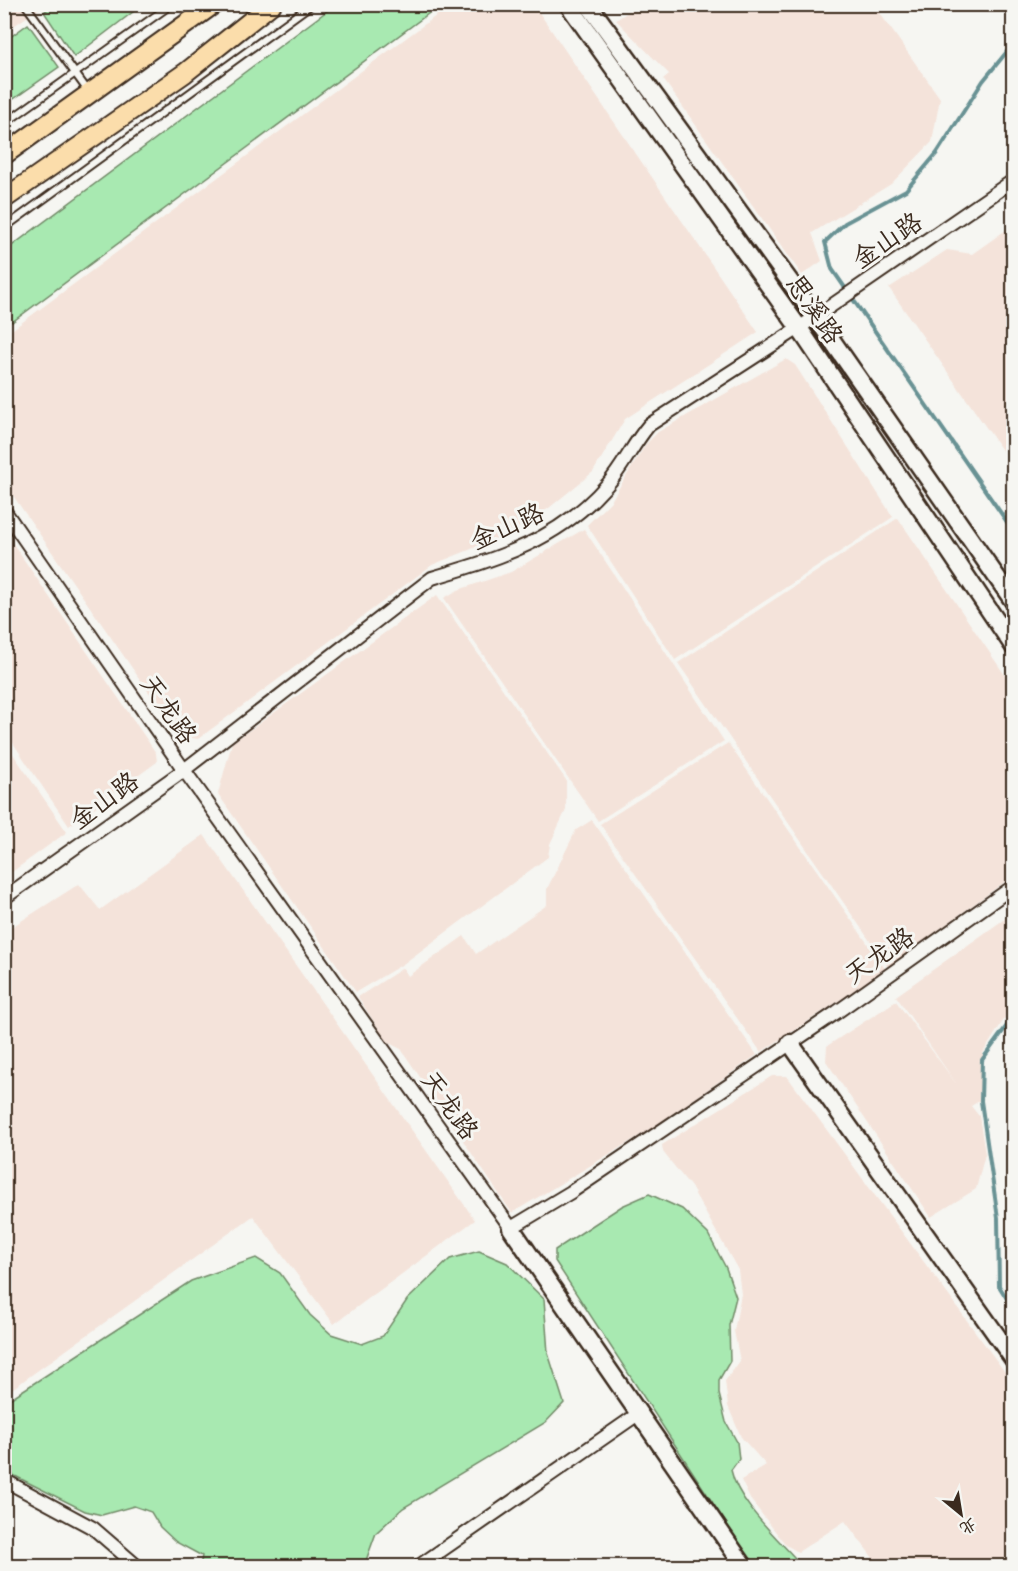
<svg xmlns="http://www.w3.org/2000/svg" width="1018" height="1571" font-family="'Indie Flower','LXGW WenKai TC',sans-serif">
	<rect width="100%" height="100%" fill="#f6f6f2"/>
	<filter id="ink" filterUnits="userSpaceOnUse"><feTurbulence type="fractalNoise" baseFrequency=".0167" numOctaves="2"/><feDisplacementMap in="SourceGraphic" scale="12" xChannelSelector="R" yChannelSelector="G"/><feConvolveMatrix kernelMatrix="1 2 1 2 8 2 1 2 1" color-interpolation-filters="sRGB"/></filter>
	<g filter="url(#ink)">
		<g fill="#f4e3da">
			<path d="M452,4L534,5L758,332L625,419L593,472L549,508L511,533L432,565L198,739L179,736L5,484V335Z"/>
			<path d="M640,4L874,5L940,98L932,142L891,184L812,233L822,261L802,275L663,79L669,74L616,20Z"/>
			<path d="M5,5H44L5,32Z"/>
			<path d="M1013,225V466L889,288L947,250L972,254Z"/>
			<path d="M786,359L795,365L893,517L675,660L587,525L611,501L646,444L658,432Z"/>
			<path d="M898,518L1013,687L1014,875L888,967L678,663Z"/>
			<path d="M584,529L724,741L598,821L444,598L458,590L511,572Z"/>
			<path d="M5,532L156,753L157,762L69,826L5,731Z"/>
			<path d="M437,595L566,780V810L550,844L548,857L403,964L356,992L218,794L232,743Z"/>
			<path d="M4,741L67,832L5,877H4Z"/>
			<path d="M728,743L886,970L761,1052L600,824Z"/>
			<path d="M592,820L757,1055L654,1127L512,1213L401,1049L387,1042L358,997L403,968L408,976L464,936L476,954L547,905V889L576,830Z"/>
			<path d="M204,835L475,1220L334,1324L253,1216L5,1394V928L7,930L79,884L100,910Z"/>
			<path d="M1013,913V1005L983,1053L979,1101L971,1106L979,1116L985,1154L976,1189L931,1217L826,1061L827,1046L896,1001L957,1085L896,996Z"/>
			<path d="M772,1076H787L1013,1383V1566H879L845,1521L798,1552L786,1545L750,1499L741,1480L766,1465L741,1437L728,1406L725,1381L740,1361L734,1331L741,1294L738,1270L691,1187L663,1152L662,1145Z"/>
		</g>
		<g fill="#a8e9b1" stroke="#728a68" stroke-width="1.5">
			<path d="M53,5L54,4L142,5L74,57L44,12Z"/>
			<path d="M335,5H440L12,322L5,315V251Z"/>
			<path d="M28,24L59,67L5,105V41Z"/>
			<path d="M649,1194L682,1209L708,1234L726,1268L736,1297L729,1325L730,1361L719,1380V1394L726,1422L737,1442L739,1459L731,1470C738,1504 780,1540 802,1566H754L555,1261V1250L622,1206Z"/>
			<path d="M479,1251L507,1263L544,1299L548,1353L564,1403L546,1422L403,1508L376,1533L364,1566H170H200L202,1556L176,1542L160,1527L151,1512L134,1506L102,1515L85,1511L5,1471V1402L191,1281L256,1258L280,1273L310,1315L331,1334L362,1344L383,1336L407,1300L450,1259Z"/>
		</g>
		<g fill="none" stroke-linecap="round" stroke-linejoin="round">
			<g stroke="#699294" stroke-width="4">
				<path d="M1014,43L983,81L937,153L906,190L845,223L825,242L832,269L1014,532"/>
				<path d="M1014,1016L982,1060L981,1101L998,1218L999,1286L1014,1310"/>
			</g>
			<g stroke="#3b2a1e" stroke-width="10">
				<g id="lane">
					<path d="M25,4L88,91"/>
					<path d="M4,124L172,4"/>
					<path d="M4,228L312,4"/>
				</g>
			</g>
			<g stroke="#3b2a1e" stroke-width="16">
				<g id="street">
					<path d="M4,510L184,770L511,1228L571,1192L837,1012L1014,886"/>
					<path d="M4,898L184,770L432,578C500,558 559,540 607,485C623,467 633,444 649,425L799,328L1014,180"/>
					<path d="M4,1480L93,1528L137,1566"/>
					<path d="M419,1566L638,1414"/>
				</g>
			</g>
			<g stroke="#3b2a1e" stroke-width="21">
				<g id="secondary">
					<path d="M568,4L799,328L1014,647"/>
					<path d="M588,4L815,316L1014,602"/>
					<path d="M790,1043L1014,1360"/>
					<path d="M511,1228L744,1566"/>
				</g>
			</g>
			<g stroke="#3b2a1e" stroke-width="22">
				<g id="primary">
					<path d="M4,155L214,4"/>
					<path d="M4,199L185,73L272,4"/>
				</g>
			</g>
			<use href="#lane" stroke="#f6f6f2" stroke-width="6"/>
			<use href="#street" stroke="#f6f6f2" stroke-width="12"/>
			<use href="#secondary" stroke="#f6f6f2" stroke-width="16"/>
			<use href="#primary" stroke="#fbddab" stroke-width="18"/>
		</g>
	</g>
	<g text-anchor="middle" stroke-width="6" stroke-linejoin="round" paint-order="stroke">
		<g font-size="26" fill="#3b2a1e" stroke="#f6f6f2">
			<text transform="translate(887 240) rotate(-34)" y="9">金山路</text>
			<text transform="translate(815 309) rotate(55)" y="9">思溪路</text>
			<text transform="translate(507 526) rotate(-24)" y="9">金山路</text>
			<text transform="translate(169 709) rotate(55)" y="9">天龙路</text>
			<text transform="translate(104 800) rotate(-36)" y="9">金山路</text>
			<text transform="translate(879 955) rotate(-35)" y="9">天龙路</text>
			<text transform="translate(450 1105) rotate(54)" y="9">天龙路</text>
		</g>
	</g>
	<rect width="1018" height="1571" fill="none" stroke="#f6f6f2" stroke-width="24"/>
	<rect x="12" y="12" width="994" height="1547" fill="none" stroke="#3b2a1e" stroke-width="2" filter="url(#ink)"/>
	<g transform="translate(961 1514) rotate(150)" stroke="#f6f6f2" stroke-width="4.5" paint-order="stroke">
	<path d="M0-4.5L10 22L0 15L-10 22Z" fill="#3b2a1e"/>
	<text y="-9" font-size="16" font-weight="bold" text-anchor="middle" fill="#3b2a1e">北</text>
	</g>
</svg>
